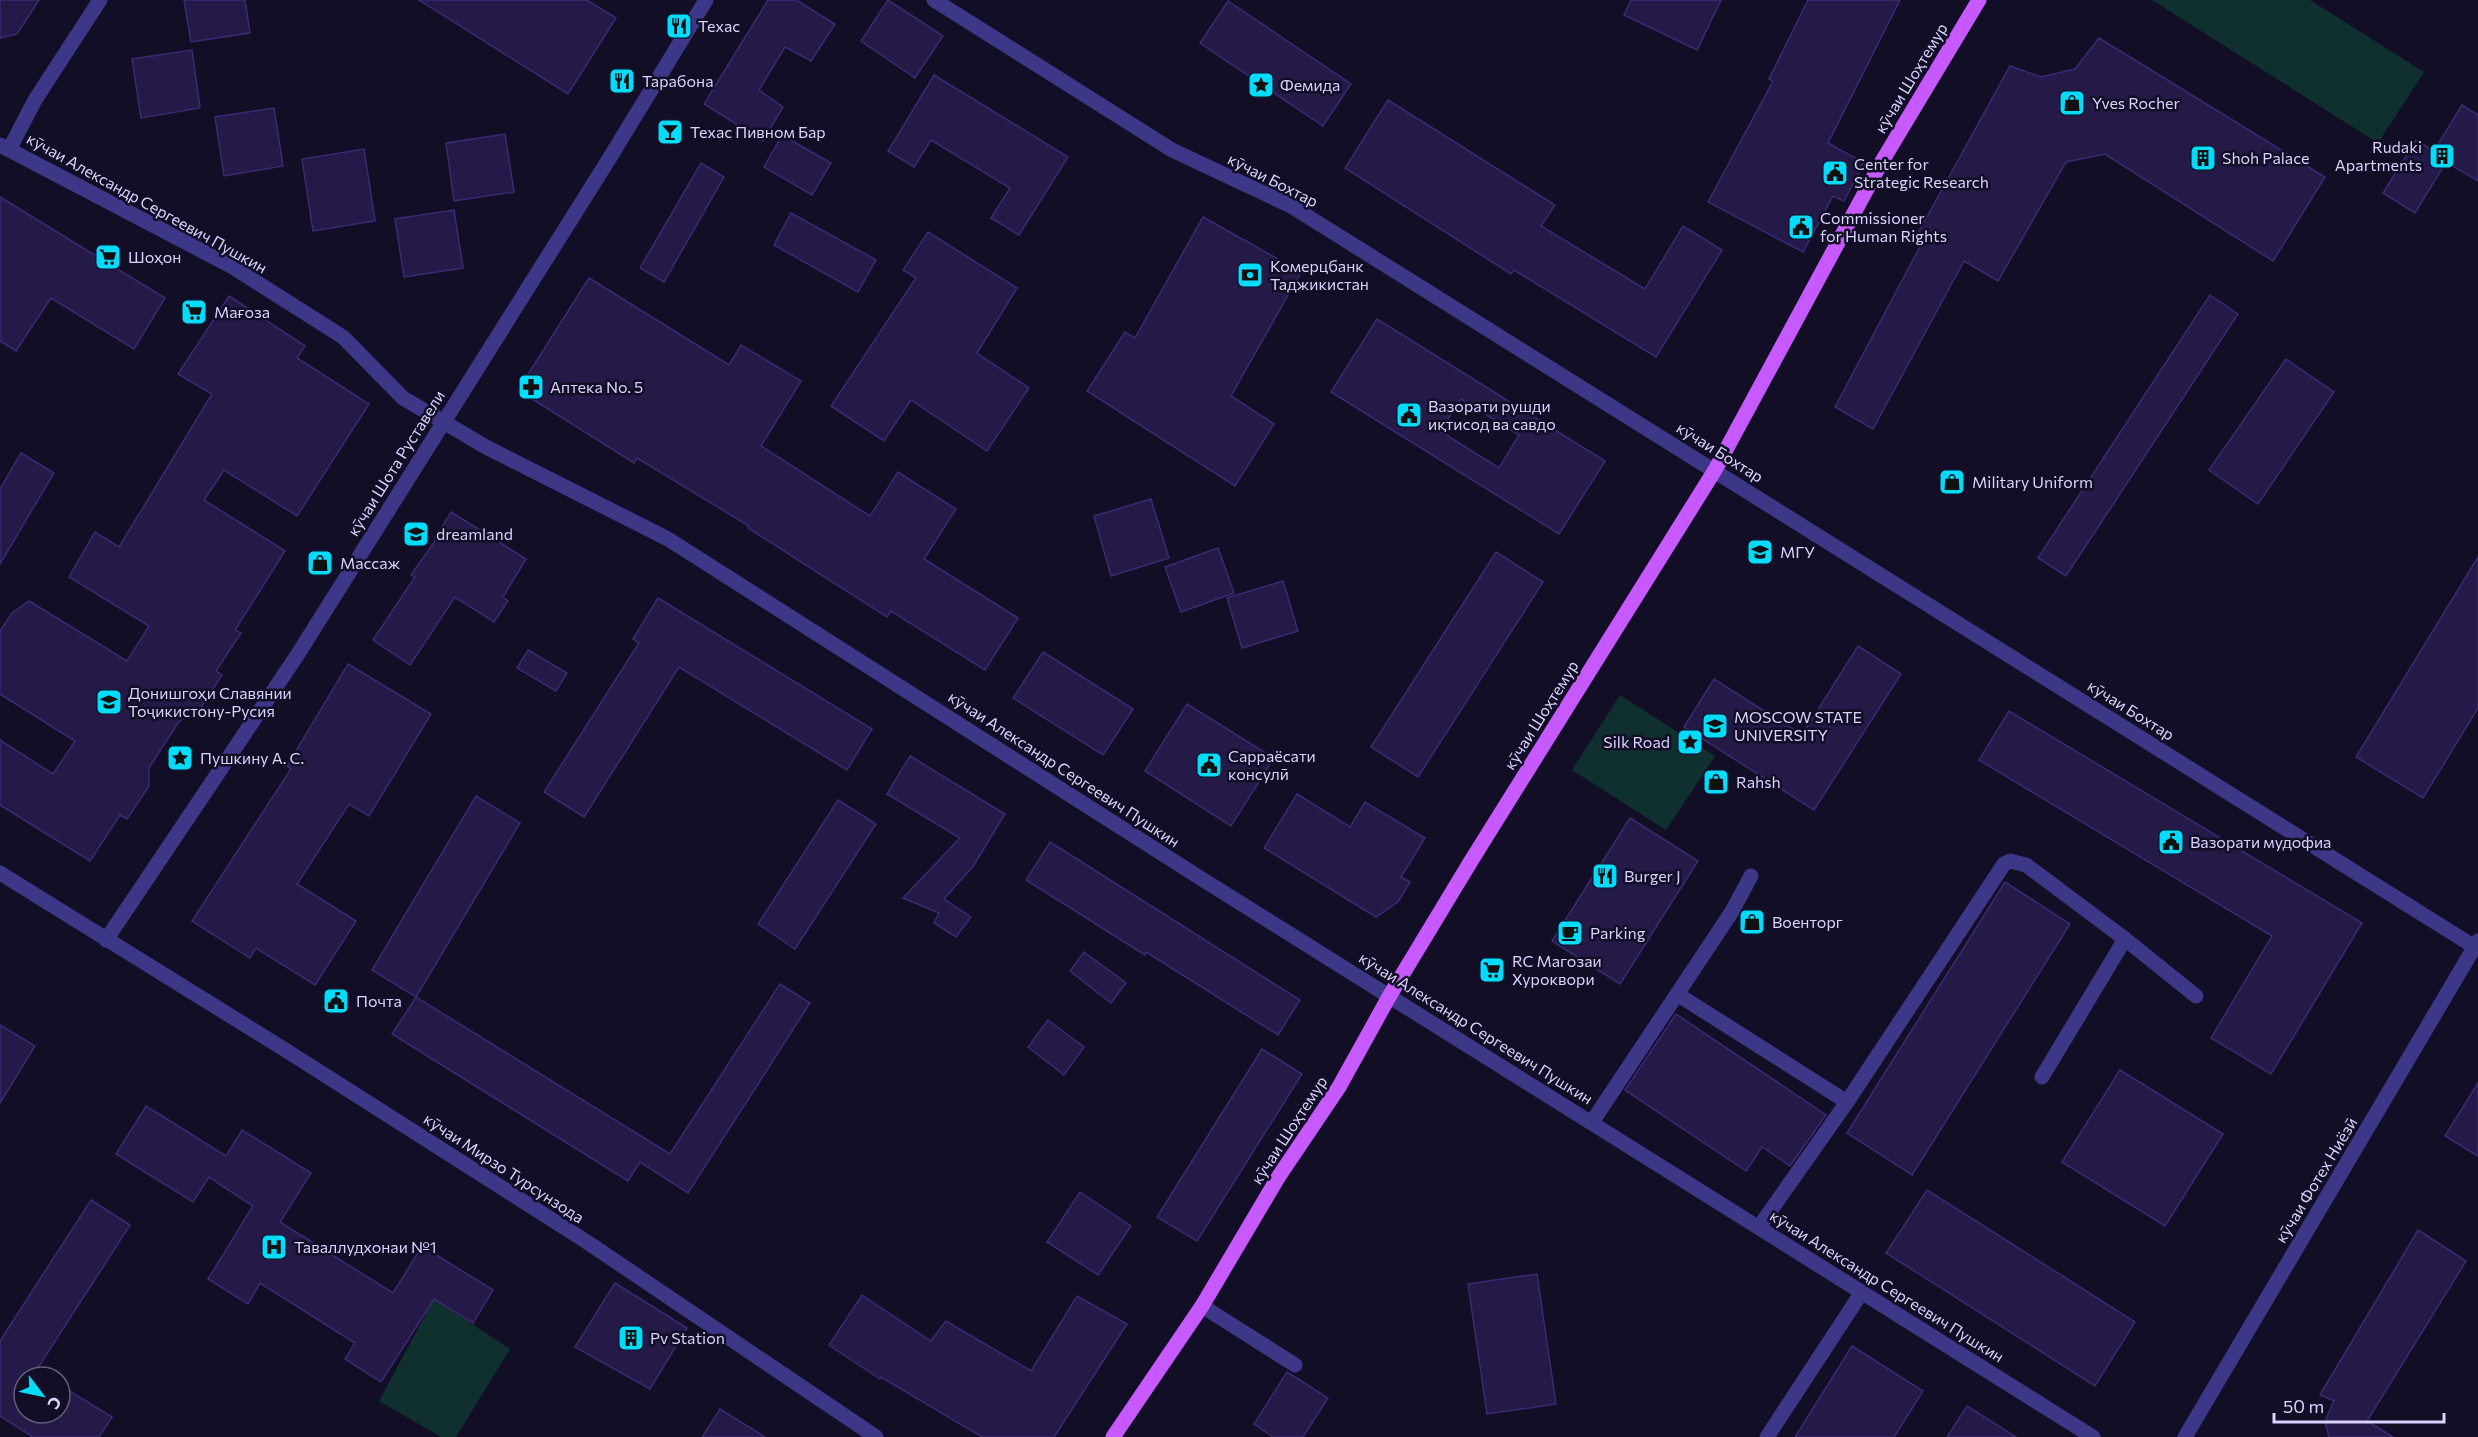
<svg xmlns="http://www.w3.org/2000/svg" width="2478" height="1437" font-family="Commissioner,sans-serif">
	<rect width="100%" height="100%" fill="#120e25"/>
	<g fill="#10302f">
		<path d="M2152,0H2310L2424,72L2378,143Z"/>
		<path d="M1620,695L1715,756L1666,830L1572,770Z"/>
		<path d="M434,1299L510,1349L456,1437H441L379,1401Z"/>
	</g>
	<g fill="#241947" stroke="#3b2a74" stroke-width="1.5" fill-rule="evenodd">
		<path d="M0,0H39L17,34L0,38Z"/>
		<path d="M184,0H245L250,33L191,42Z"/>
		<path d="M419,0H587L616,18L568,94Z"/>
		<path d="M768,0H796L835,24L811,61L785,47L759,90L783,107L763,141L704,104Z"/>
		<path d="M888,0L943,36L915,78L861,41Z"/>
		<path d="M1631,0H1721L1697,50L1624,15Z"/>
		<path d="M1808,0H1900L1828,143L1864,163L1844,201L1833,196L1803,252L1708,202L1773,81L1769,79Z"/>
		<path d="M1228,1L1351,84L1323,126L1200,43Z"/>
		<path d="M2099,38L2325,177L2273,261L2105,154L2066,162L1998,281L1964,261L1873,429L1835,407L1924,239L1917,235L2010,66L2041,77L2075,69Z"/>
		<path d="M192,50L200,108L141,118L132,59Z"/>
		<path d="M934,75L1068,157L1019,235L991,218L1010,188L931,140L914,167L888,151Z"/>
		<path d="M1388,100L1555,205L1541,226L1645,289L1683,226L1722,250L1656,357L1514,270L1511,274L1345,168Z"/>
		<path d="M2462,105L2478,115V181L2446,162L2415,213L2383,193L2416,140L2434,151Z"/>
		<path d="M274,108L283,166L224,176L215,117Z"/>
		<path d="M505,134L514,192L454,201L446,143Z"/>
		<path d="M782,135L831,163L812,195L764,167Z"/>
		<path d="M364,149L375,221L313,231L302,159Z"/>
		<path d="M701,163L724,177L664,282L640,268Z"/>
		<path d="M0,197L165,298L134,349L51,298L16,351L0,341Z"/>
		<path d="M454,210L463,268L404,277L395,219Z"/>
		<path d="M791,213L876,260L858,292L774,245Z"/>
		<path d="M1203,217L1301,272L1231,396L1274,424L1235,486L1087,391L1125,332L1135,338Z"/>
		<path d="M928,232L1017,288L977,353L1029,388L987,451L911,400L884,441L831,406L916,278L903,270Z"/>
		<path d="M589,278L729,365L741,345L801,381L761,446L870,516L898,472L956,509L924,559L1018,618L985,670L891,611L887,617L748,528L749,526L637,458L634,463L518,390Z"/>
		<path d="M2210,295L2238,314L2066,576L2038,558Z"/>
		<path d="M229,296L305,346L297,358L369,404L297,516L224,470L204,500L285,551L235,630L241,633L216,671L222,675L198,712L194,710L178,723L149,768V786L127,819L120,815L90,861L0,805V740L53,774L75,741L0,694V631L12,613L29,601L127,661L149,626L69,577L95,532L119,547L212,394L178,374Z"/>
		<path d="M1377,319L1605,461L1559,534L1331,392ZM1461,399L1519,435L1499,468L1440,431Z"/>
		<path d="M2286,359L2334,392L2258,504L2209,470Z"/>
		<path d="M21,453L54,473L0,564V489Z"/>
		<path d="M1151,499L1169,558L1111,576L1094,516Z"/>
		<path d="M451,512L526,559L503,597L508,601L494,622L455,597L410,665L373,640L415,577L411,575L437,538H435Z"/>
		<path d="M1218,548L1234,593L1181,612L1165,567Z"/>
		<path d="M1496,552L1543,582L1418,777L1371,747Z"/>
		<path d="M2478,557V708L2423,798L2356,757Z"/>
		<path d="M1283,581L1298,631L1242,648L1227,598Z"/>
		<path d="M658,598L872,729L847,770L679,667L584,817L544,792L639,643L633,639Z"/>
		<path d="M1858,646L1901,674L1814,810L1684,727L1714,679L1802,735Z"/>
		<path d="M528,650L567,673L556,691L517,668Z"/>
		<path d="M1043,652L1133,709L1103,755L1013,698Z"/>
		<path d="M348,664L431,714L369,816L349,804L297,884L356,921L315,985L256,948L250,958L192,921L291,769L287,766Z"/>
		<path d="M1187,704L1274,758L1231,826L1145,771Z"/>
		<path d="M2009,711L2362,923L2271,1074L2211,1038L2272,936L1979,760Z"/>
		<path d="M910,756L1005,814L974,865L944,899L971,917L956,937L934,923L939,913L903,898L960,838L887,794Z"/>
		<path d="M1297,794L1350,827L1365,802L1425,838L1401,877L1410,882L1398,902L1376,917L1264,848Z"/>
		<path d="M476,796L520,823L416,997L372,970Z"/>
		<path d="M838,800L876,824L795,949L758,924Z"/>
		<path d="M1630,818L1698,861L1620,984L1552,941Z"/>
		<path d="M1050,842L1300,1000L1278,1035L1146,952L1145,955L1026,880Z"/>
		<path d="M2005,882L2070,924L1912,1175L1847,1133Z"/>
		<path d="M1084,952L1126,983L1111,1003L1070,971Z"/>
		<path d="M780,984L810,1003L688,1193L640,1162L628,1181L392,1034L416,997L670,1154Z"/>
		<path d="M1676,1014L1826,1115L1790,1166L1762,1147L1746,1171L1625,1090Z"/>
		<path d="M1048,1020L1084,1047L1064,1075L1028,1047Z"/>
		<path d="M0,1025L35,1046L0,1103Z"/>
		<path d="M1262,1049L1302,1074L1197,1241L1157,1217Z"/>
		<path d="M2120,1070L2223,1134L2165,1226L2062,1162Z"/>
		<path d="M2478,1083V1156L2445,1136Z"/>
		<path d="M146,1106L226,1156L242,1130L311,1173L280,1222L393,1293L422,1246L493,1290L473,1323L434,1299L381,1382L345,1359L355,1343L260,1283L248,1304L208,1279L253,1206L209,1177L193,1202L116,1154Z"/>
		<path d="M1927,1190L2135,1322L2095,1386L1886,1253Z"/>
		<path d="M1080,1192L1131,1226L1098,1275L1047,1242Z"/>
		<path d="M91,1200L130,1225L32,1377H24V1413H60V1385L112,1417L99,1437H33L0,1416V1341Z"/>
		<path d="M2418,1230L2466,1261L2367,1421L2393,1437H2329L2325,1421L2334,1401L2320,1395Z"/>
		<path d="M1537,1274L1556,1404L1487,1414L1468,1284Z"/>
		<path d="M615,1283L687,1328L650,1389L575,1347Z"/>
		<path d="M862,1295L931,1341L946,1321L1031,1371L1077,1296L1127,1324L1054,1437H982L881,1377L880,1379L829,1345Z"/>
		<path d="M1852,1346L1923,1391L1894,1437H1795Z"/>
		<path d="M1287,1372L1328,1398L1303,1437H1273L1254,1424Z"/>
		<path d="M1967,1406L2016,1437H1947Z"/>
		<path d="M720,1409L765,1437H702Z"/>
	</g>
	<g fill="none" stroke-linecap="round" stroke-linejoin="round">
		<g stroke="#3c3786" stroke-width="15">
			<path d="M934,0L1172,150L1291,206L2478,949"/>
			<path d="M0,145L231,266L343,337L403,398L486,447L668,539L1205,881L2093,1437"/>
			<path d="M10,148L35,100L100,0"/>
			<path d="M0,873L287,1051L587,1242L876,1437"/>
			<path d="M106,940L298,654L609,159L706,0"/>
			<path d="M1677,994L1847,1102"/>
			<path d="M2042,1077L2125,939L2196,996"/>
			<path d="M1592,1122L1731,913L1751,876"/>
			<path d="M1759,1227L1847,1102L2004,864L2010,861L2026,865L2125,939"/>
			<path d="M1202,1306L1295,1365"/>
			<path d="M1767,1437L1862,1292"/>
			<path d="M2185,1437L2478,941"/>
		</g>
		<path stroke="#c659ff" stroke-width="15" d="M1113,1437L1202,1306L1279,1176L1339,1087L1390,995L1471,861L1715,470L1881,163L1979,0"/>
	</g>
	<defs>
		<g id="restaurant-square" transform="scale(1.35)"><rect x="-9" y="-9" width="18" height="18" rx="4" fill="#00dcfd" stroke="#120e25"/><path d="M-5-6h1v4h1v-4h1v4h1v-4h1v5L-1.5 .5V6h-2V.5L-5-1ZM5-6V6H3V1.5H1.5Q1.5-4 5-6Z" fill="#111"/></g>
		<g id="sight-square" transform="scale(1.35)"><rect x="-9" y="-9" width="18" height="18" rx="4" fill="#00dcfd" stroke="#120e25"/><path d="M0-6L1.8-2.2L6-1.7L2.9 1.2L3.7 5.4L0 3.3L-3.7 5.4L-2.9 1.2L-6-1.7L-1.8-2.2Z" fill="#111"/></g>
		<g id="shop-square" transform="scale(1.35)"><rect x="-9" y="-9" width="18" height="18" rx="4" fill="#00dcfd" stroke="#120e25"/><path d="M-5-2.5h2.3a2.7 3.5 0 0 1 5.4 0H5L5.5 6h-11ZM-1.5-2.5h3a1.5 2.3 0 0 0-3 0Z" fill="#111"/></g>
		<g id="bar-square" transform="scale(1.35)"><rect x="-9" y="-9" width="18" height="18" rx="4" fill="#00dcfd" stroke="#120e25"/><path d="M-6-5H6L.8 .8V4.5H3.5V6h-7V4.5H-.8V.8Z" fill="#111"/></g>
		<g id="building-square" transform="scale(1.35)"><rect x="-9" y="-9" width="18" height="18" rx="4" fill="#00dcfd" stroke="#120e25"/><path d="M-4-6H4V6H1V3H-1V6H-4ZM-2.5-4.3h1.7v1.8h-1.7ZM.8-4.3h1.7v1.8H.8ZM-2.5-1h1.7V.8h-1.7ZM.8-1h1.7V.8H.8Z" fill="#111"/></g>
		<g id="civic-square" transform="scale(1.35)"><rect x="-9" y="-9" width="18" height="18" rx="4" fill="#00dcfd" stroke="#120e25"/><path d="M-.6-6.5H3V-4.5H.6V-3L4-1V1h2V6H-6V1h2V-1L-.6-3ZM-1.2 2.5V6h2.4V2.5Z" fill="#111"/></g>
		<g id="supermarket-square" transform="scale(1.35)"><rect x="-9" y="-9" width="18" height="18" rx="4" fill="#00dcfd" stroke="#120e25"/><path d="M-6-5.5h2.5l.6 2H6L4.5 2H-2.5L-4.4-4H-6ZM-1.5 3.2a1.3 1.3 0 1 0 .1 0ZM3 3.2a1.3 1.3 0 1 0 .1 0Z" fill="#111"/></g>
		<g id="bank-square" transform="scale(1.35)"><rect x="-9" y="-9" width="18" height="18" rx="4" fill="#00dcfd" stroke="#120e25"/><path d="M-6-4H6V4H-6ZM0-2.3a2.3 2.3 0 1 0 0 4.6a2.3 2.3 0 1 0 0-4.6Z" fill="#111"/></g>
		<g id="pharmacy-square" transform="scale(1.35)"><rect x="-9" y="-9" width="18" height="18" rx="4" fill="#00dcfd" stroke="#120e25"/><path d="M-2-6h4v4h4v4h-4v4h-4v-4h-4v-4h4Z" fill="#111"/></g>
		<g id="school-square" transform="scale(1.35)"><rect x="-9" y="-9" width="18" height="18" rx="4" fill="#00dcfd" stroke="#120e25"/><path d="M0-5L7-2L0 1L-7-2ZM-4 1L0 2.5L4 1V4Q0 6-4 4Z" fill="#111"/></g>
		<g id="university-square" transform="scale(1.35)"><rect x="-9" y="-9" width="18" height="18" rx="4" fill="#00dcfd" stroke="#120e25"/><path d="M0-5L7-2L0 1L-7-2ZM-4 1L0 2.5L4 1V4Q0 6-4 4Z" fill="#111"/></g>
		<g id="cafe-square" transform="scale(1.35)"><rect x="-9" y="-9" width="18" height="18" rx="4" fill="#00dcfd" stroke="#120e25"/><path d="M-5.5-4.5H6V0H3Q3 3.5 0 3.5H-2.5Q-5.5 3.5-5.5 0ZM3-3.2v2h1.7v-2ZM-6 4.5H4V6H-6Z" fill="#111"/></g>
		<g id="hospital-square" transform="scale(1.35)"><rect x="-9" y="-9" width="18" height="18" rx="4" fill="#00dcfd" stroke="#120e25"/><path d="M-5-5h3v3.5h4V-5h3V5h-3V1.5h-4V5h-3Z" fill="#111"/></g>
	</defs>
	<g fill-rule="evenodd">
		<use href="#restaurant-square" x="679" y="26"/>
		<use href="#restaurant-square" x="622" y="81"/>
		<use href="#sight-square" x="1261" y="85"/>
		<use href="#shop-square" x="2072" y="103"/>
		<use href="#bar-square" x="670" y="132"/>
		<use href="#building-square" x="2442" y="156"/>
		<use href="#building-square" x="2203" y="158"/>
		<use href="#civic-square" x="1835" y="173"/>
		<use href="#civic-square" x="1801" y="227"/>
		<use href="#supermarket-square" x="108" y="257"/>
		<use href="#bank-square" x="1250" y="275"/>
		<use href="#supermarket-square" x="194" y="312"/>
		<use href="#pharmacy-square" x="531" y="387"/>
		<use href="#civic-square" x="1409" y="415"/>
		<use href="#shop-square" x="1952" y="482"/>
		<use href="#school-square" x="416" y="534"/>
		<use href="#university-square" x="1760" y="552"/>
		<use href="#shop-square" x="320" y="563"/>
		<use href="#university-square" x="109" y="702"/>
		<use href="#university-square" x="1715" y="726"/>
		<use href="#sight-square" x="1690" y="742"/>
		<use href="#sight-square" x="180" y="758"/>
		<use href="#civic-square" x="1209" y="765"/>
		<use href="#shop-square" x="1716" y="782"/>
		<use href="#civic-square" x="2171" y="842"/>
		<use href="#restaurant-square" x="1605" y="876"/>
		<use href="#shop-square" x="1752" y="922"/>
		<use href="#cafe-square" x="1570" y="933"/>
		<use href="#supermarket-square" x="1492" y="970"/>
		<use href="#civic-square" x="336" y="1001"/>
		<use href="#hospital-square" x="274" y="1247"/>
		<use href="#building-square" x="631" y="1338"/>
	</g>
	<g text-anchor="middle" stroke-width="5" stroke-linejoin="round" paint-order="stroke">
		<g font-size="16" fill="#d9d2ff" stroke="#120e25" text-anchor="start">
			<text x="698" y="32">Техас</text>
			<text x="642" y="87">Тарабона</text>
			<text x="1280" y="91">Фемида</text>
			<text x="2092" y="109">Yves Rocher</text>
			<text x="690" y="138">Техас Пивном Бар</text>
			<text x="2422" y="153" text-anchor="end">Rudaki<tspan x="2422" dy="18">Apartments</tspan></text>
			<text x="2222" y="164">Shoh Palace</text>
			<text x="1854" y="170">Center for<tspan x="1854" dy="18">Strategic Research</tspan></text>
			<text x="1820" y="224">Commissioner<tspan x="1820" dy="18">for Human Rights</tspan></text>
			<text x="128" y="263">Шоҳон</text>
			<text x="1270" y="272">Комерцбанк<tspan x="1270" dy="18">Таджикистан</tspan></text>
			<text x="214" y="318">Мағоза</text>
			<text x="550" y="393">Аптека No. 5</text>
			<text x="1428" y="412">Вазорати рушди<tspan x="1428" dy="18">иқтисод ва савдо</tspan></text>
			<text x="1972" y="488">Military Uniform</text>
			<text x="436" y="540">dreamland</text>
			<text x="1780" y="558">МГУ</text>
			<text x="340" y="569">Массаж</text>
			<text x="128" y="699">Донишгоҳи Славянии<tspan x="128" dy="18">Тоҷикистону-Русия</tspan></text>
			<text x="1734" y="723">MOSCOW STATE<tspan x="1734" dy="18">UNIVERSITY</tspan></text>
			<text x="1670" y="748" text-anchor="end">Silk Road</text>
			<text x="1228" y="762">Сарраёсати<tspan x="1228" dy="18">консулӣ</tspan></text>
			<text x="200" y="764">Пушкину А. С.</text>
			<text x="1736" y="788">Rahsh</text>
			<text x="2190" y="848">Вазорати мудофиа</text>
			<text x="1624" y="882">Burger J</text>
			<text x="1772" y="928">Военторг</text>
			<text x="1590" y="939">Parking</text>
			<text x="1512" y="967">RC Магозаи<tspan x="1512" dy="18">Хуроквори</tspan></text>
			<text x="356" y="1007">Почта</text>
			<text x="294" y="1253">Таваллудхонаи №1</text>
			<text x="650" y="1344">Pv Station</text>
		</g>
		<g font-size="16" fill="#d9d2ff" stroke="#120e25">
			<text transform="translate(1911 78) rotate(-59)" y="6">кӯчаи Шоҳтемур</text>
			<text transform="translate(1273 180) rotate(27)" y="6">кӯчаи Бохтар</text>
			<text transform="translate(147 203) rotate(29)" y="6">кӯчаи Александр Сергеевич Пушкин</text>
			<text transform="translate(1720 452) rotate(32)" y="6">кӯчаи Бохтар</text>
			<text transform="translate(396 463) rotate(-58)" y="6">кӯчаи Шота Руставели</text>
			<text transform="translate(2131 710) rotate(32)" y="6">кӯчаи Бохтар</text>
			<text transform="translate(1541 715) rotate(-58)" y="6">кӯчаи Шоҳтемур</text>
			<text transform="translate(1064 769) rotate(33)" y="6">кӯчаи Александр Сергеевич Пушкин</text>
			<text transform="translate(1476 1028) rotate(32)" y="6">кӯчаи Александр Сергеевич Пушкин</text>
			<text transform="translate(1289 1130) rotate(-57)" y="6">кӯчаи Шоҳтемур</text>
			<text transform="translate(504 1168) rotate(33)" y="6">кӯчаи Мирзо Турсунзода</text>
			<text transform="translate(2316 1180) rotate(-59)" y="6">кӯчаи Фотех Ниёзӣ</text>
			<text transform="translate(1887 1286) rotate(32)" y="6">кӯчаи Александр Сергеевич Пушкин</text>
		</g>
	</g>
	<g transform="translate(42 1395) rotate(122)"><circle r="28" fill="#120e25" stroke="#625c7c" stroke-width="1.5"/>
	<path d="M0-4.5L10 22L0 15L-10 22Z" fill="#00dcfd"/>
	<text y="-9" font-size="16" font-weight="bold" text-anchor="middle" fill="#d9d2ff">С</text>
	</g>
	<path d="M2274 1413v9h170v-9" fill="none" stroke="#d9d2ff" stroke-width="3"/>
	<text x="2283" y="1413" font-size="18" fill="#d9d2ff" stroke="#120e25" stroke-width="4.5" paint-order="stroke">50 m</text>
</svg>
